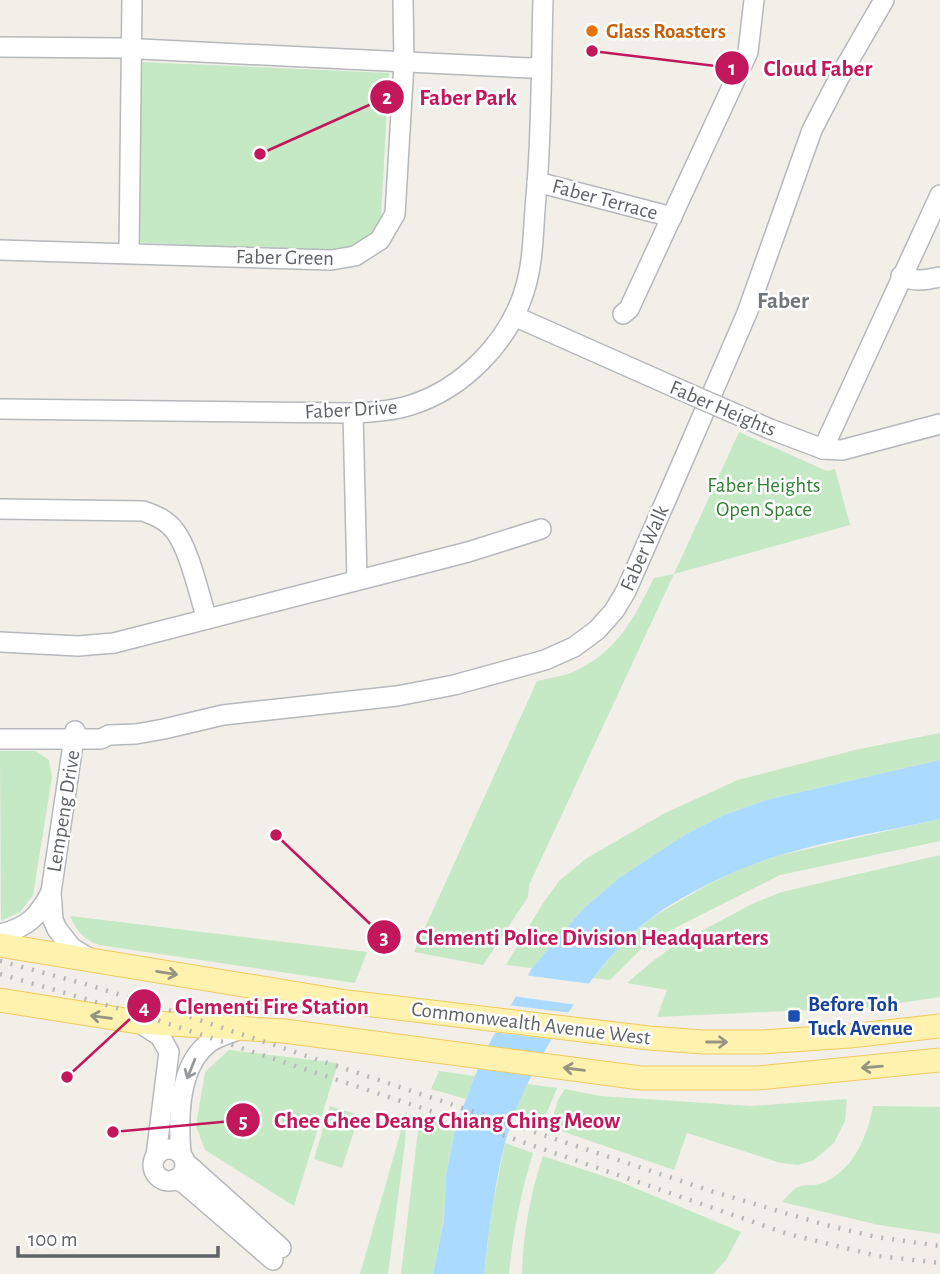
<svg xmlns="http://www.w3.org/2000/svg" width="940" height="1274" font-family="'Alegreya Sans',sans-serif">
	<rect width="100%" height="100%" fill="#f1efe8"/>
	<g fill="#c5e8c5">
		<path d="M140,62L389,73L380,235L354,253L130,242Z"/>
		<path d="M739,432L827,471L835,469L850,525L674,574L529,885L528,897L483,965L414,952L537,681C550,678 567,676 579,669C619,649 635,616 654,578L674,574Z"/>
		<path d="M940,733V760L766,800L724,815L686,834L619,878L583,909L532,968L506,965L543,903L560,880L587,858L665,813L738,780L855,750Z"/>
		<path d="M0,751H35L49,760L52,777L33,895L20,912L1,921Z"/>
		<path d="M940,819V841L780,875L667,932L643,947L610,980L593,978L619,947L651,918L709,884L745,867L781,855Z"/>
		<path d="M940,855V997L873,1007L657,1017L667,990L627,983L653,961L675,945L754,903L782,892Z"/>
		<path d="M70,916L367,952L355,983L99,945C83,939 77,931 70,916Z"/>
		<path d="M229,1050L338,1063L294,1206L205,1150L196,1126L205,1072Z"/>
		<path d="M439,1071L475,1076L466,1099L431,1089Z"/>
		<path d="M527,1084L557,1088L542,1124L514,1113Z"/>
		<path d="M565,1089L600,1096L751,1106L847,1099L845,1121L834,1143L814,1160L798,1165L781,1163L687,1133L674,1170L550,1127L558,1100Z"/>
		<path d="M330,1106L359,1115L342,1168L314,1159Z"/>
		<path d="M873,1106L940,1107V1234L879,1225L782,1202C786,1198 792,1190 798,1187C804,1184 813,1186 820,1184C853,1172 867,1138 873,1106Z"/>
		<path d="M407,1110L405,1143L388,1274H360Z"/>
		<path d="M420,1114L456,1125L446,1176L444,1219L433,1274H401Z"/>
		<path d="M505,1143L533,1153C521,1192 513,1232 509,1274H484L492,1208Z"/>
		<path d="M543,1156L618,1181L741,1232L726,1260L713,1274H522C523,1233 530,1195 543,1156Z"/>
	</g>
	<path fill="#aadaff" d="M940,760V819C878,833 802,844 744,868C714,880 677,899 651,918C593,962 523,1073 505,1143C494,1186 489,1230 484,1274H433L444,1220L446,1176L456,1125L475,1076L491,1040L532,968L583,909L619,878L686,834L724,815L766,800Z"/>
	<g fill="#f1efe8">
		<path d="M524,975L592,984L577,1005L512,996Z"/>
		<path d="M507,1005L572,1013L557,1040L491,1032Z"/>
	</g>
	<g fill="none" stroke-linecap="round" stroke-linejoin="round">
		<g stroke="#b5b8bc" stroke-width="22">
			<g id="minor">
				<path d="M0,47L120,48L529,68L541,66"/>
				<path d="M537,182L672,217"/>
				<path d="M0,250L331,260L355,256L380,240L395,214L404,63L403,0"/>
				<path d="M129,252L132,0"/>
				<path d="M901,276C914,282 926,280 940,277"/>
				<path d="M623,314L629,309L748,52L754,0"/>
				<path d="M514,316L674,387"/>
				<path d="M0,409L353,413C373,412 392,411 411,405C462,389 508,343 524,292C534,262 533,228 536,197C542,132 541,66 543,0"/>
				<path d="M353,413L357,579"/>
				<path d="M770,429L823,449L842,450L940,424"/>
				<path d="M823,449L940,195"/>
				<path d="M0,509L143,511C155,515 167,520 175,531C190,551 199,595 207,619"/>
				<path d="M0,642L78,646L114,643L468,552L541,529"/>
				<path d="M75,731L51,892L53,920L57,929L72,948L89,958"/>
				<path d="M0,739H101L109,735L136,734L164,729L223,715L397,696L454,685L545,660L574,647L597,630L614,611L626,591L669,493L747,313L812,130L840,76L884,0"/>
				<path d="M0,934C27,928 39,916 51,892"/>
				<path d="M138,1022L160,1036L169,1052L156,1156"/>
				<circle cx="169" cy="1165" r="16"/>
				<path d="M181,1154C178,1119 178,1065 210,1042C219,1036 231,1033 240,1029"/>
				<path d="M185,1162L281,1248"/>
				<path d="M176,1179L185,1184L273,1260"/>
			</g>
		</g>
		<g stroke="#f2c960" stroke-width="25">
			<g id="major">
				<path d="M0,945L347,1002L649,1038L703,1042H762L850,1036L940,1026"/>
				<path d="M0,1000L138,1022L284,1031L641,1078H758L940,1060"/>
			</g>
		</g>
		<use href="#minor" stroke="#fff" stroke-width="19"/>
		<use href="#major" stroke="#fff2af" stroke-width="23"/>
		<g stroke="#b6b7b8" stroke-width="4.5" stroke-dasharray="2 9" stroke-linecap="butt">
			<path d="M0,961L85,984L160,1007L714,1192L826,1225L876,1237L940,1246"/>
			<path d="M0,974L154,1019L488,1130L788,1234L878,1256L940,1263"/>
		</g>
		<g stroke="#b5b8bc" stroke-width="22" stroke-linecap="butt">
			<path id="minor-bridge" d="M674,387L770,429"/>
		</g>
		<use href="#minor-bridge" stroke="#fff" stroke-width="19"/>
	</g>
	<defs><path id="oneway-shaft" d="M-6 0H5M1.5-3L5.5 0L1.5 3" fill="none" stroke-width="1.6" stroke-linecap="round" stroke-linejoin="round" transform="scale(1.75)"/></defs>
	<g stroke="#979581">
		<use href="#oneway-shaft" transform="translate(167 973) rotate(9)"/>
		<use href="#oneway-shaft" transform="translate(101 1017) rotate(-172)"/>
		<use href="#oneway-shaft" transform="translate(717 1042)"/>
		<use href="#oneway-shaft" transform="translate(872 1067) rotate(175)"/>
		<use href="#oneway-shaft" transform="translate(574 1069) rotate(-172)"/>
	</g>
	<use stroke="#979a9d" href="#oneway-shaft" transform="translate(191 1069) rotate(112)"/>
	<circle fill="#e8710a" stroke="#fff" stroke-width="2.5" cx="592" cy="31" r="7"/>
	<rect fill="#1a4fb4" stroke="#fff" stroke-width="2.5" x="787" y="1009" width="14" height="14" rx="3.5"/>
	<g text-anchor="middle" stroke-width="5" stroke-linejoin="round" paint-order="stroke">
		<g font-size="21" font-weight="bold" fill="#c56008" stroke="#fff" text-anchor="start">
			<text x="606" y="38">Glass Roasters</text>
		</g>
		<g font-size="21" fill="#5f6368" stroke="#fff">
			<text transform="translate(605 199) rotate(15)" y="7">Faber Terrace</text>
			<text transform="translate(285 257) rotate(1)" y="7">Faber Green</text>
			<text transform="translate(723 408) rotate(23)" y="7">Faber Heights</text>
			<text transform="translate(351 409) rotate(-3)" y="7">Faber Drive</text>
			<text transform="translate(644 548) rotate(-66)" y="7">Faber Walk</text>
			<text transform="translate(63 811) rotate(-81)" y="7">Lempeng Drive</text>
			<text transform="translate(531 1023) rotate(7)" y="7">Commonwealth Avenue West</text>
		</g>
		<g font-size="21" fill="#348238" stroke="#fff">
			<text x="764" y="492">Faber Heights<tspan x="764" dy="24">Open Space</tspan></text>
		</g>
		<g font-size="21" font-weight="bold" fill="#164399" stroke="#fff" text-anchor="start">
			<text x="808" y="1011">Before Toh<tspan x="808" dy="24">Tuck Avenue</tspan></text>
		</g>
		<g font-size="23" font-weight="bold" fill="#70757a" stroke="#fff">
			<text x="783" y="308">Faber</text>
		</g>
	</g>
	<path fill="none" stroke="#c2185b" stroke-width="2.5" d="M592 51L732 68M260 154L387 97M276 835L384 937M67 1077L144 1006M113 1132L243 1120"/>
	<g fill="#c2185b" stroke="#fff" stroke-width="2.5">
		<circle cx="592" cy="51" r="7"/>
		<circle cx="260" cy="154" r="7"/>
		<circle cx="276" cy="835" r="7"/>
		<circle cx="67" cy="1077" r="7"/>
		<circle cx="113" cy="1132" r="7"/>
		<circle cx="732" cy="68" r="18"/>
		<circle cx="387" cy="97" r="18"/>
		<circle cx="384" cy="937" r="18"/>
		<circle cx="144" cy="1006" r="18"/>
		<circle cx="243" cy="1120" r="18"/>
	</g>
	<g font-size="21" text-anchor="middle" font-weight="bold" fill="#fff">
		<text x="732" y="75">1</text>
		<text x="387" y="104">2</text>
		<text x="384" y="944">3</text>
		<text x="144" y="1014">4</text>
		<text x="243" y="1128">5</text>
	</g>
	<g font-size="23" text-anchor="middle" font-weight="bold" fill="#c2185b" stroke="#fff" stroke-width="5" stroke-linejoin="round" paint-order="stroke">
		<text x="818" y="76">Cloud Faber</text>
		<text x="468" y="105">Faber Park</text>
		<text x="592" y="945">Clementi Police Division Headquarters</text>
		<text x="272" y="1014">Clementi Fire Station</text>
		<text x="447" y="1128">Chee Ghee Deang Chiang Ching Meow</text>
	</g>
	<path d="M18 1246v10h200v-10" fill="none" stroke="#5f6368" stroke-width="3.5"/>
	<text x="28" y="1246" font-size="21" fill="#5f6368" stroke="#ffffff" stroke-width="5" paint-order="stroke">100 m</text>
</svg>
